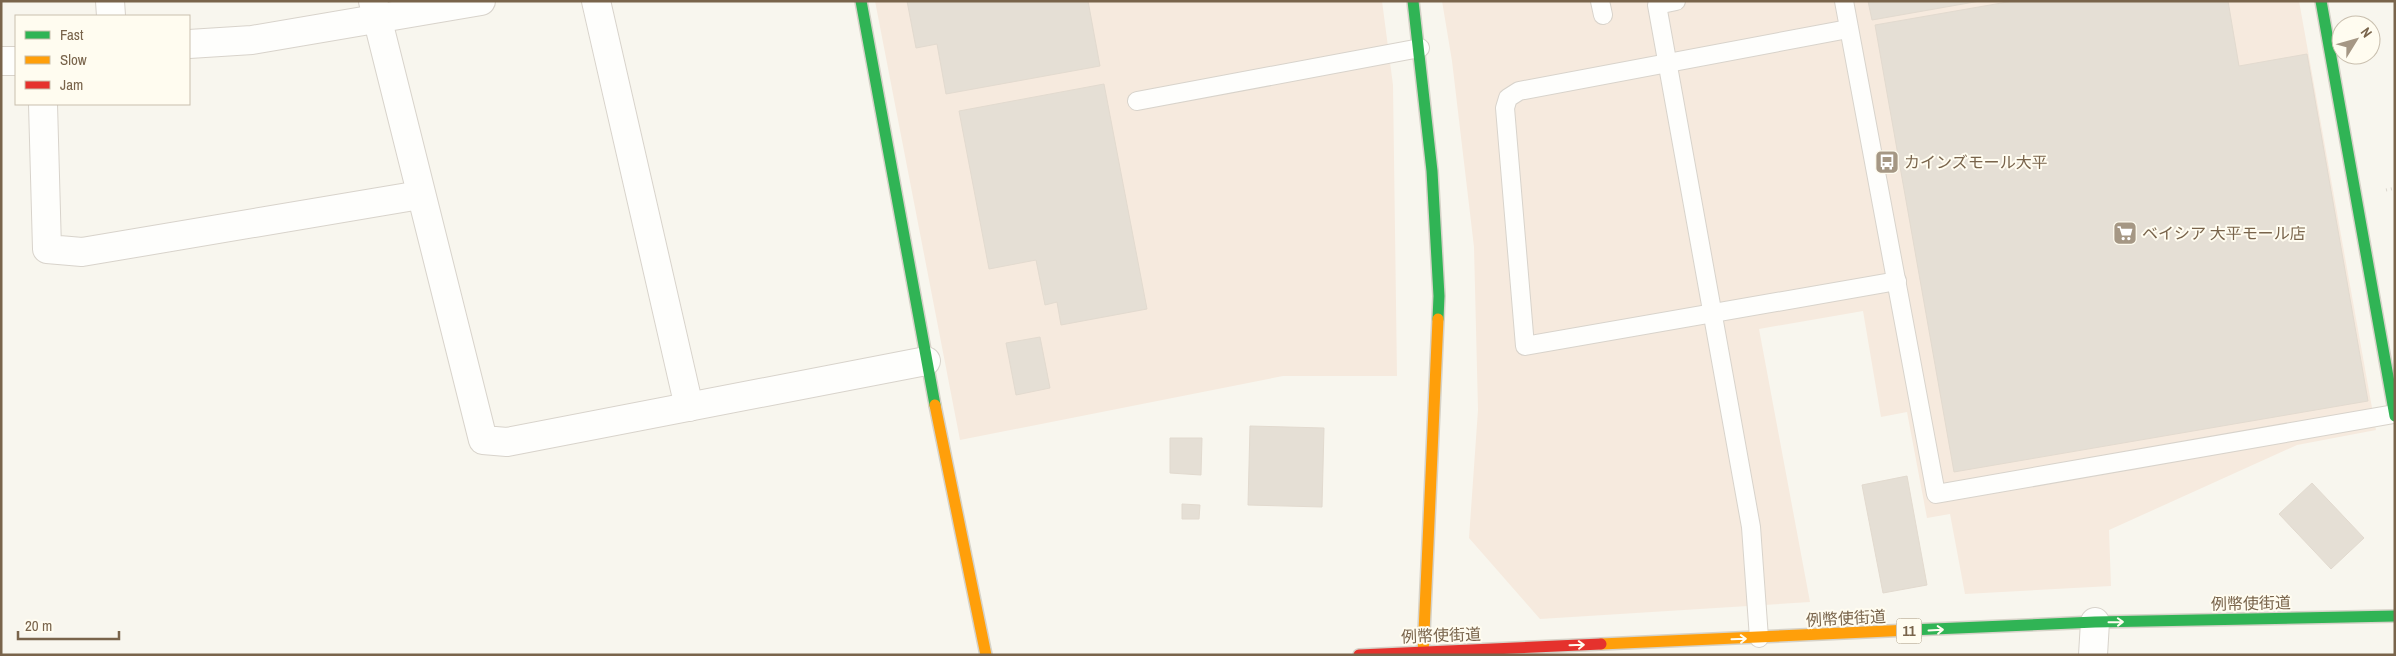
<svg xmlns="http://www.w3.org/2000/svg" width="2396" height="656" font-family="'Archivo Narrow','Noto Sans JP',sans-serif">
	<rect width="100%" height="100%" fill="#f8f6ee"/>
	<g fill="#f6eade">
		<path d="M875,1H1382L1393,85L1397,376H1283L960,440Z"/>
		<path d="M1442,1H2299L2376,430L2297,445L2109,530L2111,586L1965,594L1950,514L1927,518L1907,412L1881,417L1863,311L1759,329L1810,602L1540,619L1469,538L1478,410L1474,247L1452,61Z"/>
	</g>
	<g fill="#e5dfd5" stroke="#e2dacf">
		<path d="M907,1H1088L1100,66L946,94L937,44L916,48Z"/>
		<path d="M1868,1H1980L1872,20Z"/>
		<path d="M2013,1H2228L2239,66L2307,54L2368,401L1954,472L1875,25Z"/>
		<path d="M1104,84L1147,309L1061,325L1057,302L1045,305L1036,260L989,269L959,111Z"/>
		<path d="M1040,337L1050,388L1016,395L1006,343Z"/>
		<path d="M1250,426L1324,428L1322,507L1248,505Z"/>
		<path d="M1170,438H1202L1201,475L1170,473Z"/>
		<path d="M1907,476L1927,585L1883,593L1862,485Z"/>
		<path d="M2312,483L2364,538L2331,569L2279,514Z"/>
		<path d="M1182,504L1200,505L1199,519H1182Z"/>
	</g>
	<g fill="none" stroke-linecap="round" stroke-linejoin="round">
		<g stroke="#d8d3cb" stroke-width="20">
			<g id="lane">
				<path d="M1600,1L1603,15"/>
				<path d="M1676,1L1657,5L1751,527L1759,638"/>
				<path d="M1844,1L1936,494L2394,414"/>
				<path d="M1848,29L1519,91L1508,98L1505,108L1525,346L1897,281"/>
				<path d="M1137,101L1420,48"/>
			</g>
		</g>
		<g stroke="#d8d3cb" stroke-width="30">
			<g id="street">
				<path d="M110,1L111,16"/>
				<path d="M373,1L483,440L507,442L926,361"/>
				<path d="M596,1L689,407"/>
				<path d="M189,44L252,40L481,1"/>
				<path d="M1,61H16"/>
				<path d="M43,104L47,249L82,252L420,195"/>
				<path d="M2093,655L2095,622"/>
			</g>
		</g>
		<g stroke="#d6d2c8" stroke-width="14">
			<g id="fast">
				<path d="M861,1L935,405"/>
				<path d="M1413,1L1432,171L1439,296L1438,319"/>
				<path d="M2321,1L2395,416"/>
				<path d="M1910,630L2095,622L2395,616"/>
			</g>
		</g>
		<g stroke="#d6d2c8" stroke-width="14">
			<g id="slow">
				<path d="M935,405L986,655"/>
				<path d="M1601,644L1910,630"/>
				<path d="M1423,655L1438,319"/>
			</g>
		</g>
		<g stroke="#d6d2c8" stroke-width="14">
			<path id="jam" d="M1359,655L1601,644"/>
		</g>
		<path stroke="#dbd6ce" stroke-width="3" stroke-dasharray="1 4" stroke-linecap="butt" d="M2386,190L2395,188"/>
		<use href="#lane" stroke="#fefefc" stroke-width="18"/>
		<use href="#street" stroke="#fefefc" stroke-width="28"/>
		<use href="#fast" stroke="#30b455" stroke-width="11"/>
		<use href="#slow" stroke="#ff9f0a" stroke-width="11"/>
		<use href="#jam" stroke="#e5322d" stroke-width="11"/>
	</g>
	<defs><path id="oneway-shaft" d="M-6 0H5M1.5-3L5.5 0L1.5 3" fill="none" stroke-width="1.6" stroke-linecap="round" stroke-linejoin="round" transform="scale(1.25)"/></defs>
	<g stroke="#fffcf0">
		<use href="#oneway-shaft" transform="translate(2116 622) rotate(-1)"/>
		<use href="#oneway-shaft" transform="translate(1936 630) rotate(-3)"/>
		<use href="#oneway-shaft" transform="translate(1739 639) rotate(-2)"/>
		<use href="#oneway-shaft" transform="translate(1577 645) rotate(-2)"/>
	</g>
	<defs>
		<g id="bus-square" transform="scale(1.25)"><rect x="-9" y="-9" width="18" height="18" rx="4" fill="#a59784" stroke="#fffcf0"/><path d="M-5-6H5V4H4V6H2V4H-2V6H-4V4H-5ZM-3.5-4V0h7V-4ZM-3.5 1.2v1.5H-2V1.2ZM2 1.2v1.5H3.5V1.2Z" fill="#fff"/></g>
		<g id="supermarket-square" transform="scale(1.25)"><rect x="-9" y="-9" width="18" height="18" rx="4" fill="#a59784" stroke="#fffcf0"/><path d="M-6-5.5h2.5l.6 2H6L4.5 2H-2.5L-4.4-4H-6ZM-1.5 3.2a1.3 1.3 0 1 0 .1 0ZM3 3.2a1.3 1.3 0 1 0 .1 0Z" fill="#fff"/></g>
	</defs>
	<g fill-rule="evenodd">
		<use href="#bus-square" x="1887" y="162"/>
		<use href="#supermarket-square" x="2125" y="233"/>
	</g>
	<g text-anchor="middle" stroke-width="4" stroke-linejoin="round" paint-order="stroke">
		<rect fill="#fffcf0" stroke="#a1927c" stroke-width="1" x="1896.5" y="618.5" width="25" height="25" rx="4"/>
		<g font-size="15" font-weight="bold" fill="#79644b">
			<text x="1909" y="636">11</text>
		</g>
		<g font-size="16" fill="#79644b" stroke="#fffcf0" text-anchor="start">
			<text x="1904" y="168">カインズモール大平</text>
			<text x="2142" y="239">ベイシア 大平モール店</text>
		</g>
		<g font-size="16" fill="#79644b" stroke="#fffcf0">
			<text transform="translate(2251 603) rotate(-1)" y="6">例幣使街道</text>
			<text transform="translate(1846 618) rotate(-3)" y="6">例幣使街道</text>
			<text transform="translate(1441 635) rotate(-2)" y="6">例幣使街道</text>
		</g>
	</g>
	<rect width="2396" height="656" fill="none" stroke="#79644b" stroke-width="5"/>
	<rect x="15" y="15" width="175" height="90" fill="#fffcf0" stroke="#c9bfae"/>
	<rect x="25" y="31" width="25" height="8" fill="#30b455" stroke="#c9bfae"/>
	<text x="60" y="40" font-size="15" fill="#79644b">Fast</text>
	<rect x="25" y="56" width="25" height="8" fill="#ff9f0a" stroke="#c9bfae"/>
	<text x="60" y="65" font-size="15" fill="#79644b">Slow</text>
	<rect x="25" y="81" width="25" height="8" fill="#e5322d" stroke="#c9bfae"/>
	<text x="60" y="90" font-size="15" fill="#79644b">Jam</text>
	<g transform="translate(2356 40) rotate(53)"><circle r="24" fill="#fffcf0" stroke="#c9bfae"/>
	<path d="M0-4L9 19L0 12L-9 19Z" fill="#a59784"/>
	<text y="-8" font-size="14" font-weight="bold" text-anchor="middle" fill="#79644b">N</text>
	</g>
	<path d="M18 631v8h101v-8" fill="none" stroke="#79644b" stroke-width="2.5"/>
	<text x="25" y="631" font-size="15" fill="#79644b" stroke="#fffcf0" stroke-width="4" paint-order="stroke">20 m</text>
</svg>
